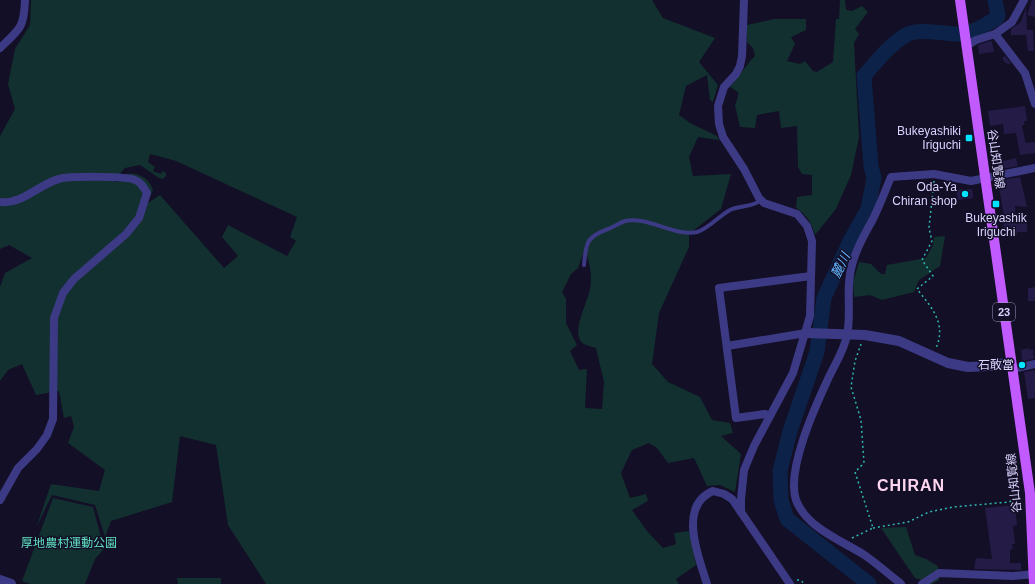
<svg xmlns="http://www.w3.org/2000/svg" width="1035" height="584" font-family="Arial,'Noto Sans JP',sans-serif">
	<rect width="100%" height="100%" fill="#130f26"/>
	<g fill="#12302f" fill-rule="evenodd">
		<path d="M31,0H652L663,18L715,38L699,62L718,85L713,102L710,100L707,75L686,86L679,115L690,123L717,136L719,140L698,137L689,157L693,176L731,174L721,209L689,234V247L659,313L652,364L668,382L700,397L712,420L730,423L733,433L721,436L741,454L735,492L720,485L707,486L694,458L668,463L657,448L649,443L632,450L621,473L630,498L646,494L648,501L632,510L647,531L663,548L676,544L674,533L689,531L696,565L676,579L679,584H266L228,525L216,445L180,436L172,502L111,521L105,537L95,505L52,495L36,528L51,484L99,491L105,470L68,443L74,427L71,416L64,418L59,391L36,395L22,364L8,370L0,381V287L5,273L32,258L9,245L0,249V136L15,109L8,84L15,49L30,25ZM150,154L176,161L297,217L290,237L296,241L287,256L228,225L222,237L238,256L224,268L160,195L140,208L150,197L153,190C149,178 138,172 125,174L118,182L113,181L125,168L140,165L159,178L163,179L166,176V173L162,171L161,174L153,171L155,167L148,162ZM585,249C589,262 593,275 590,289C588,302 569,335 584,344C588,346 593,347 596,348L604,382L602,409L585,408L587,369L579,370L570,351L577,345L566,323V299L562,292L571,274L578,268Z"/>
		<path d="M840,0H845L846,10L852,11L862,6L868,12L855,29L859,34L854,43L859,137L851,175L836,209L815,235C811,222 807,215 796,208L797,197L812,195V175L802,174L798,167L797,126L781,128L779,111L757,115L755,128L740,127L735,105L738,97V92L730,87C739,77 745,66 755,56L753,48L747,42V25L774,19H806V30L791,37L795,44L787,61L800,64L805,61L813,71L817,72L833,62L836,19H839Z"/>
		<path d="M945,236L940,266L919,280L914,292L882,300L870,295L854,297L853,282L859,262L871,264L881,274H885L887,265L926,258L933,245L934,237Z"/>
		<path d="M53,498L93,507L104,549L95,559L85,584H30L22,581Z"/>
		<path d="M906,527L915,555L926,559L938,566L939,580L932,584H922L921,580L915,578L881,528Z"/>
		<path d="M177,578H221V584H178Z"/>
	</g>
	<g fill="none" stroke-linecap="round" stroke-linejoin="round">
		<path stroke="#0c2248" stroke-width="15" d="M869,584L787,519L781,500L780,471L790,431L817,352L824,298L850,241L868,209L874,178L871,166L864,76C877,61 889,45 906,35C919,27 945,35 961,34C974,33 985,25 997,18L998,15L995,0"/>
	</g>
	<g fill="#241b47">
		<path d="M1032,0H1035V17L1027,15Z"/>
		<path d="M1026,7L1027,30H1033L1034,51H1028L1026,35H1011V29L1021,22Z"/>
		<path d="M990,41L992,42L994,52L979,54L978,45Z"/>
		<path d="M1005,56L1011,63L1010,64L1005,63L1002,58Z"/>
		<path d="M1025,106L1027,121H1024V125H1022L1025,141L1026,143L1035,142V153L1020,155L1016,133L1004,134L1003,124L990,126L988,111Z"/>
		<path d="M1016,158L1018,166L1001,169L999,162Z"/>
		<path d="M1020,177L1027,207L1015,206L1016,220H1027V232H1017V235L1005,236L1003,222H1005L998,181Z"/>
		<path d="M972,189L973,198L958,200L956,190Z"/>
		<path d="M1035,287V301H1028V288Z"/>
		<path d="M1029,348V350L1033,349L1034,359L1022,361L1021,350Z"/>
		<path d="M1035,370V398L1028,399L1024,372Z"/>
		<path d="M1015,505L1017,525L1013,526L1015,544H1012L1013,549L1010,550V563H1021V570L974,569L976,558L992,559L985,508Z"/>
	</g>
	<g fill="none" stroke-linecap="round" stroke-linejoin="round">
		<g stroke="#2fb8b0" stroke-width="1.5" stroke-dasharray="2 3" stroke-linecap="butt">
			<path d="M934,181L929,228L932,241L922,260L933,276L917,289C931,307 947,323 936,348"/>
			<path d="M873,528L908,522L929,512L953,507L1009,502L1020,497"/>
			<path d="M852,538L873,528L855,472L864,463L861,420L851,387L855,361L861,344"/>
			<path d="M797,580H800L805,584"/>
		</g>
		<path stroke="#3d3a85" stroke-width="4" d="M584,265C586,243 586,237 608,229C614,227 619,223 625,221C648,216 675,237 697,232C708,229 719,216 730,210C741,205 751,208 761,200"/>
		<g stroke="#3d3a85" stroke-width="8">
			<path d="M995,34L1012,22L1024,0"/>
			<path d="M966,46L976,40L995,34L1025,73L1035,104"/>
			<path d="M0,48C20,29 24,28 25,0"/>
			<path d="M0,202C22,205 39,184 59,179C69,176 127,176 135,180C141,182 144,188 147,193L139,218L126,234L74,279L63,293L54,318L53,419L47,435L37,449L18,468L0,500"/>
			<path d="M727,346L806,333"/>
			<path d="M1013,369L1035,364"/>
			<path d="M765,414L736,418L719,288L811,276"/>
			<path d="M741,512V499L744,470L754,446L793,373L810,316L812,241L807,226L797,214L764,203L759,198L744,169L723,137L719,124L718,106L724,87L736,74L740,66L742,56L744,0"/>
			<path d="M707,584C699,558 677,506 713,491L724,494L732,499L790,584"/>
			<path d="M901,584C889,574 876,563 863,554C840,540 806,527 796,500C786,470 815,407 828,379C835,364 844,351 847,335C852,313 845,288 852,265C856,248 865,234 873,219C880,205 885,191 891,177L934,174L971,181L1035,168"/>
			<path d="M922,584L939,573L1013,576L1035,574"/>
		</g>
		<g stroke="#3d3a85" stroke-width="10">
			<path d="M806,333L865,335L899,341L948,363L968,367L989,366L1011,362"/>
			<path d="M0,580L11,584"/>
		</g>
		<path stroke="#c25bff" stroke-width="10" d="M960,0L1030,493L1034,584"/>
	</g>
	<g fill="#00e5ff" stroke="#130f26" stroke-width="1.5">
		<rect x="965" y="134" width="8" height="8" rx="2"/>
		<circle cx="965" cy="194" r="4"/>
		<rect x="992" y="200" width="8" height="8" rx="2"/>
		<circle cx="1022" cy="365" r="4"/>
	</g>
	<g text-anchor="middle" stroke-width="3" stroke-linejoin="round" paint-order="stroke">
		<rect fill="#130f26" stroke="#9e99be" stroke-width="1" x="993" y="303" width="22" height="18" rx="3"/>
		<g font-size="11" font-weight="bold" fill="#d9d4ff">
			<text x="1004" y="316">23</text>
		</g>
		<g font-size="12" fill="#d9d4ff" stroke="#130f26" text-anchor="end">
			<text x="961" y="135">Bukeyashiki<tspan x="961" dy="14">Iriguchi</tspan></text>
			<text x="957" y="191">Oda-Ya<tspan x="957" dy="14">Chiran shop</tspan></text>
			<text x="996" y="222" text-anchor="middle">Bukeyashik<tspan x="996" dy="14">Iriguchi</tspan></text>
			<text x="1014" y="369">石敢當</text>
		</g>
		<g font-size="12" fill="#d9d4ff" stroke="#130f26">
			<text transform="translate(996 159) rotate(82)" y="4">谷山知覧線</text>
			<text transform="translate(1014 483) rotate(-96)" y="4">谷山知覧線</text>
		</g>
		<g font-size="12" fill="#5fe0c0" stroke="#130f26">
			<text x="69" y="547">厚地農村運動公園</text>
		</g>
		<g font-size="13" font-style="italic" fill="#62b6ff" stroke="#130f26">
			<text transform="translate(840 265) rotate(-64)" y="5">麓川</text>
		</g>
		<g font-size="16" font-weight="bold" letter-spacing="1" fill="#ffd6f0" stroke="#130f26">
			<text x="911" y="491">CHIRAN</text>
		</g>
	</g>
</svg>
